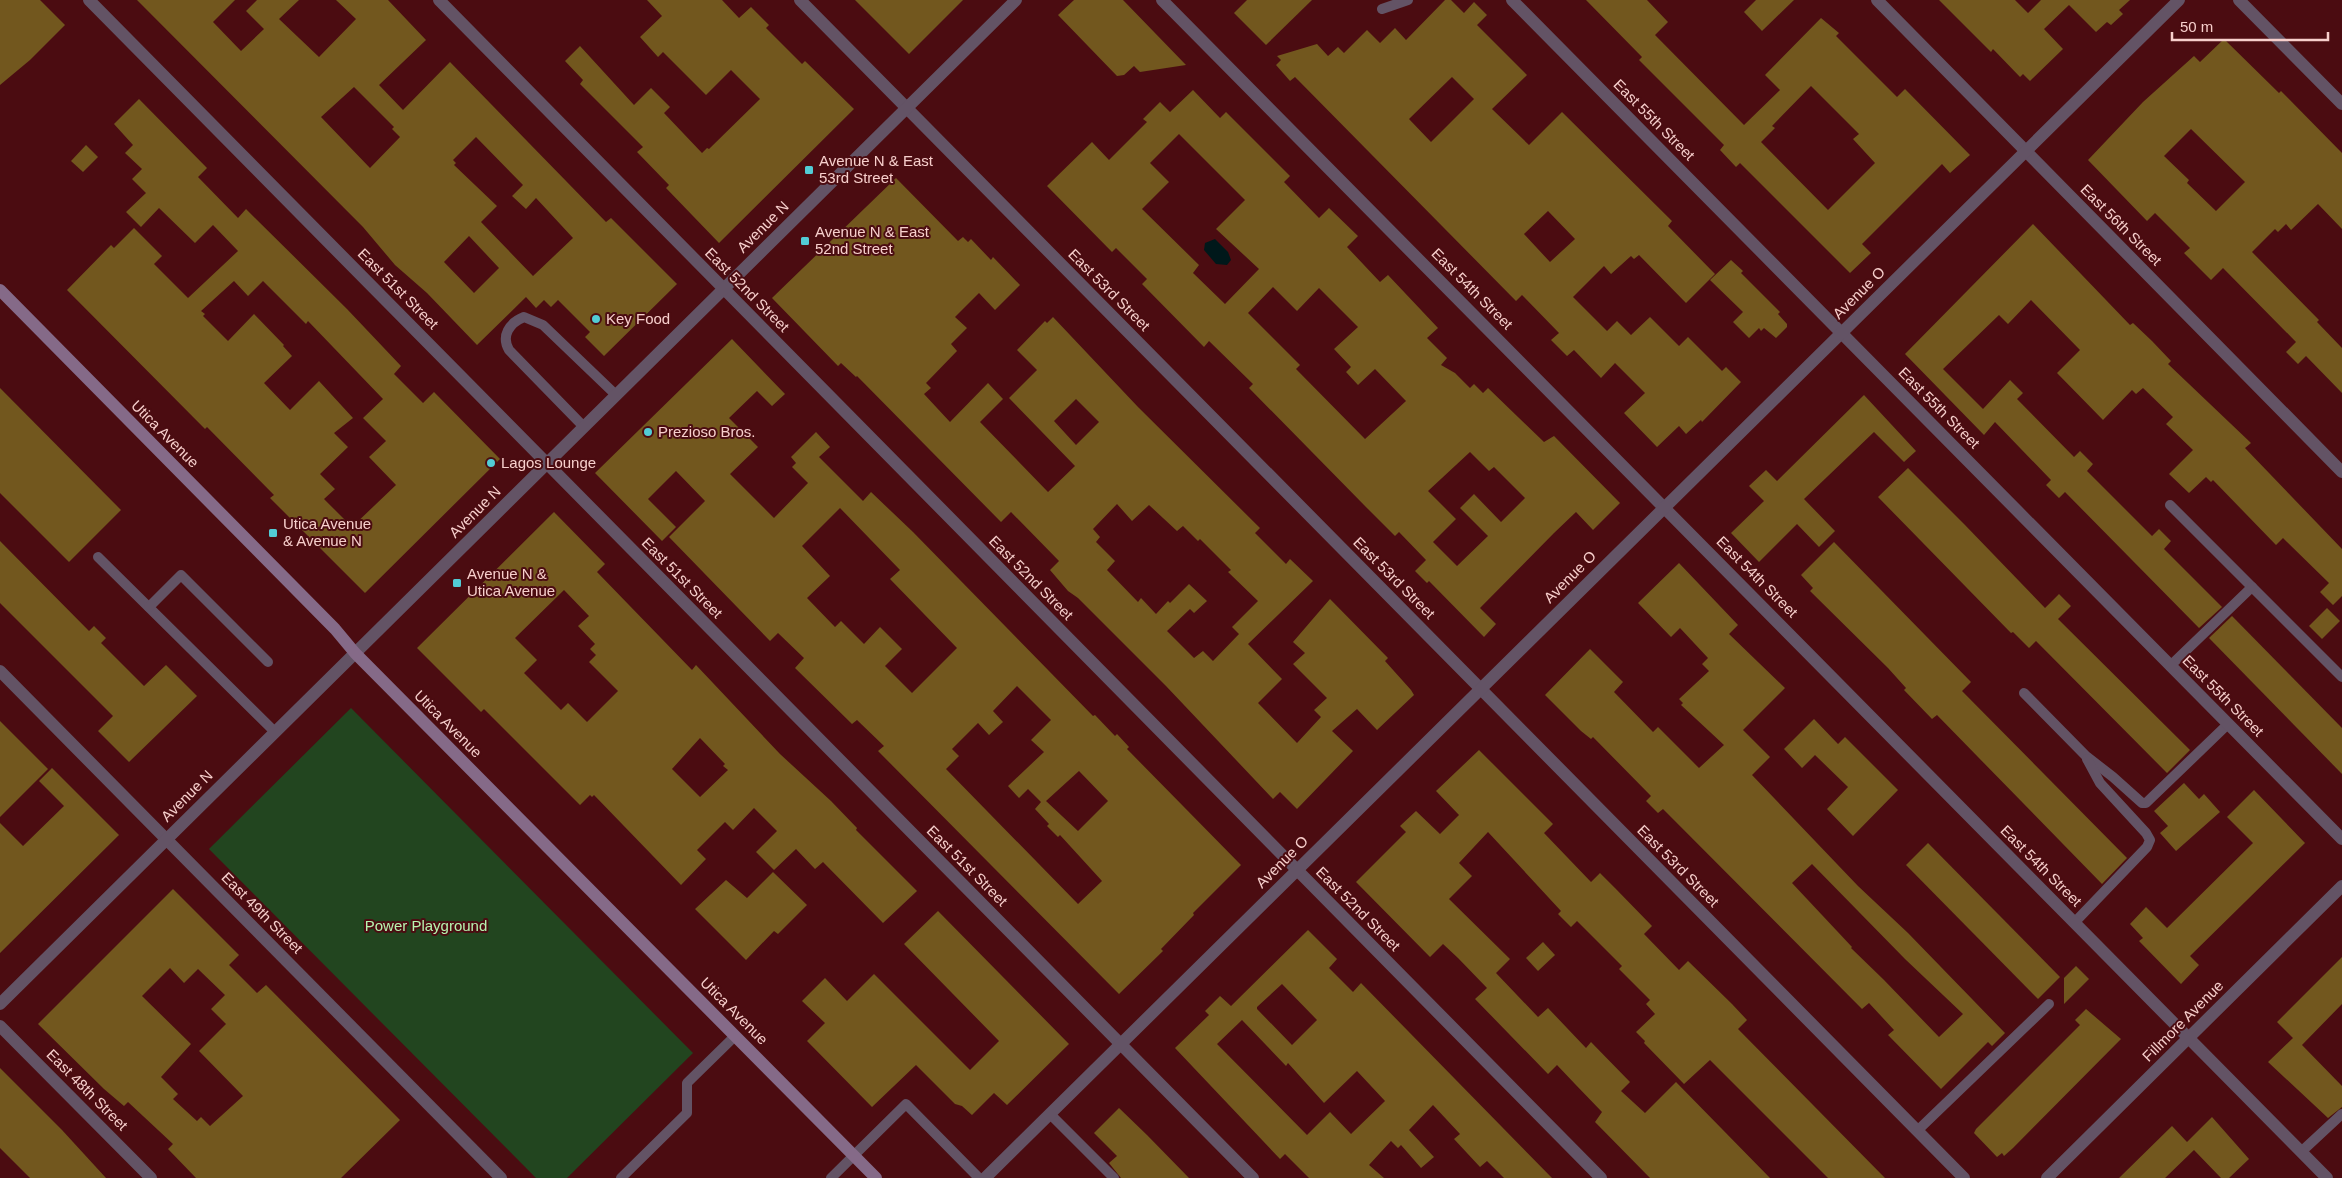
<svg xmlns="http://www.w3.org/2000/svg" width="2342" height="1178" font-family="Arial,sans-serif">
	<rect width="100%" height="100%" fill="#4b0c11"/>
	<path fill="#22451f" d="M351,708L693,1053L567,1178H536L209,849Z"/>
	<path fill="#00181a" d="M1215,239L1228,252L1231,260L1227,265L1216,264L1204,250L1205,243Z"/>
	<g fill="#72571e" fill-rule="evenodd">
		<path d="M0,0H40L65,25L30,60L0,85Z"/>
		<path d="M137,0H235L213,22L241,51L264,29L246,11L257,0H299L279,19L319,57L356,19L336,0H388L426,40L379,85L403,110L450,62L606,222L611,218L677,284L604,356L585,337L590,332L558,300L551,307L544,300L536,308L526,297L477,345L427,293L395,265L363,227ZM354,87L394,127L392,129L400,137L370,168L321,117ZM476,137L523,185L512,196L526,209L536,198L573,238L533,276L481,222L497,206L454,165L456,163L453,160ZM469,236L499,268L474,293L444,262Z"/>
		<path d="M647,0H722L739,18L751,7L769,25L766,28L802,64L805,61L854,109L719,243L666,188L669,185L637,152L643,147L580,84L583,80L565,61L580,46L634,105L651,88L670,107L664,113L702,153L707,148L709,149L760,99L731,70L706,95L663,52L658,57L640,37L662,16Z"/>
		<path d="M855,0H963L909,54Z"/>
		<path d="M1074,0H1123L1186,65L1140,72L1134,66L1124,75L1117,76L1058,15Z"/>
		<path d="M1247,0H1312L1266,45L1234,13Z"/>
		<path d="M1445,0H1451L1464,13L1474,2L1487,15L1477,25L1527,75L1492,109L1529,145L1562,112L1672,221L1668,226L1715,274L1686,303L1639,255L1634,259L1631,256L1611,274L1604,266L1573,297L1607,331L1617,321L1631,335L1650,317L1679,346L1688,337L1722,371L1726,367L1741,382L1702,422L1701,420L1686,434L1679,426L1657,447L1624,413L1645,393L1615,363L1601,378L1574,350L1567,356L1551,340L1559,333L1522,295L1516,301L1298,80L1295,77L1290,81L1276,65L1281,60L1277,56L1317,44L1328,56L1338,47L1344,53L1367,30L1380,43L1395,28L1406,40ZM1452,77L1474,99L1431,142L1409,119ZM1548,211L1575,239L1550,262L1524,234Z"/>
		<path d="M1586,0H1647L1668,22L1655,35L1744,125L1780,90L1765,75L1821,18L1839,33L1836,36L1897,97L1905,89L1970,155L1950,173L1942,164L1862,244L1871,253L1850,273L1740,163L1736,167L1720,150L1724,145L1639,60L1642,57ZM1811,86L1859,134L1853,139L1875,163L1828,210L1761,142L1775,128L1772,126Z"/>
		<path d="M1756,0H1794L1762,31L1744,12Z"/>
		<path d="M1939,0H2015L2028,13L2041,0H2130L2119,10L2123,14L2111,25L2107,22L2096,32L2069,5L2044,29L2063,49L2030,81L2023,74L2020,77L1993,49L1991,52Z"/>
		<path d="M2224,39L2279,93L2281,91L2342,153V229L2318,204L2291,230L2286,224L2278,232L2275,229L2252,252L2319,320L2317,322L2342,348V393L2306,356L2298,364L2286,352L2296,342L2223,268L2211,280L2184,253L2190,248L2155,213L2147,221L2088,160L2143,102L2194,56L2200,62ZM2191,129L2245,182L2216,211L2187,183L2189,180L2164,156Z"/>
		<path d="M1193,90L1220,118L1226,112L1290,176L1284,182L1319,218L1329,208L1358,236L1347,247L1380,282L1388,275L1438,328L1427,338L1447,358L1441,365L1455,373L1470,388L1474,384L1483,393L1488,388L1544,442L1554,436L1620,503L1593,530L1576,512L1554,533L1480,608L1496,624L1484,637L1429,581L1427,583L1415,571L1426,560L1399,532L1395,536L1364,505L1249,388L1253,384L1209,341L1204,347L1142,284L1147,279L1116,248L1112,252L1047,186L1092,142L1109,160L1147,122L1143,119L1160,102L1170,112ZM1179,134L1245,200L1216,229L1259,269L1225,304L1193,273L1199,265L1142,209L1169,182L1150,163ZM1273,287L1297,311L1319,288L1358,327L1334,349L1351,367L1346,372L1358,385L1375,369L1406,401L1365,439L1296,369L1300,365L1248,313ZM1470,452L1489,471L1494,467L1525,498L1501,522L1474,494L1460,508L1488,536L1457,566L1433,542L1456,519L1428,491Z"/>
		<path d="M139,99L207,168L198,177L238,218L246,209L347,309L401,366L394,374L423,403L434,392L500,459L365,593L270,498L274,495L207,427L205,429L67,290L111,245L114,248L134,228L162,256L154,264L188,298L238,251L213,225L195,243L159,208L141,227L126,212L146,193L132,179L142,169L125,153L133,145L114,124ZM234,281L248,296L263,281L306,324L308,321L383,399L363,418L386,441L369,457L396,485L352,527L324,499L335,489L320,474L348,447L334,433L353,418L319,381L290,410L264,383L292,356L283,346L284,345L254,314L228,341L203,316L205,314L201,311Z"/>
		<path d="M86,145L98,157L83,172L71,161Z"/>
		<path d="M896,178L958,241L963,237L968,242L971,239L991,260L993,257L1020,285L995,310L979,293L955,317L967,328L951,344L957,351L926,383L931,388L924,394L950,422L988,383L1003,399L980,422L1048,492L1075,466L1009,398L1037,370L1017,350L1045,321L1047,323L1053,317L1138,407L1260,528L1255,533L1286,564L1290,559L1313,581L1248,644L1282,679L1258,703L1297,743L1321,717L1314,710L1327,698L1293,664L1305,653L1293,642L1330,599L1388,658L1385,661L1411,690L1414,695L1377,730L1357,709L1332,731L1353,751L1297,809L1280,792L1273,799L1166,686L1078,598L1068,591L1050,570L1059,561L1011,512L1001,522L857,376L856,377L841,363L838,366L772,298ZM1076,399L1099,422L1076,445L1054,421ZM1117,504L1132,521L1149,505L1177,531L1183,526L1198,541L1200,539L1231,570L1228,572L1258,601L1232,627L1239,634L1213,661L1203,651L1194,658L1167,631L1190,609L1194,613L1207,601L1189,584L1170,603L1168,601L1156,614L1141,598L1138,602L1107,570L1115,561L1096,542L1100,537L1093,529Z"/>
		<path d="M2033,224L2130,325L2133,323L2152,341L2171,361L2168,364L2251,443L2245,448L2342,549V596L2333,605L2320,592L2329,583L2283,538L2276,545L2213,480L2211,482L2206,477L2189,493L2169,474L2193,450L2166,424L2173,417L2143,388L2136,394L2132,390L2103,420L2057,373L2080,350L2031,300L2008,324L1999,315L1943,369L1983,409L2010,380L2023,393L2017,399L2074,457L2080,451L2093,464L2087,471L2152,536L2159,529L2171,541L2164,549L2222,607L2199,628L2065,492L2059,498L2046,485L2051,480L1995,422L1984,435L1905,354Z"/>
		<path d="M1731,260L1743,271L1741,273L1780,312L1778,314L1787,324V327L1776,338L1764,328L1761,331L1759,328L1749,338L1733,322L1743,312L1710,280Z"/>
		<path d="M732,339L785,394L772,406L757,391L729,418L758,447L730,474L774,518L808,483L792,467L796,463L791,457L816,432L830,447L819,457L863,501L871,492L913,532L1093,716L1095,715L1115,736L1117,734L1129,747L1127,749L1241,865L1193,913L1194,915L1161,949L1163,951L1119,994L878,751L884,746L857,720L852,724L795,668L804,658L778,633L770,641L669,537L705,501L676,471L648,499L676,527L662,541L595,473ZM840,508L900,570L890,579L957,648L912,693L885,666L902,649L880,627L864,644L841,621L835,627L807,598L830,576L802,546ZM1017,686L1051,720L1031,740L1044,752L1008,786L1019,798L1028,789L1041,802L1035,809L1049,824L1047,826L1058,837L1060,835L1102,881L1078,904L946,769L959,756L952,749L978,723L989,735L1003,722L993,711ZM1079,771L1108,801L1078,831L1046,801Z"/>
		<path d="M0,388L121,510L69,562L0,493Z"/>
		<path d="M1864,395L1916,451L1904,462L1874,432L1804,499L1835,531L1819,547L1797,524L1759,562L1731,533L1764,501L1749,486L1766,470L1777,481Z"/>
		<path d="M1908,468L1965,525L2045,608L2059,594L2071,606L2058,619L2190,750L2167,773L2036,641L2029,648L2013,632L2011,633L1878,497Z"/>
		<path d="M554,512L605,564L597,572L692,670L696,665L780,754L831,801L857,828L856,830L917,891L883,923L823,862L815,869L796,849L774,870L756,852L777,831L754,808L733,830L725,822L697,850L706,859L681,885L594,795L592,797L590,795L580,805L484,709L481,712L417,648ZM564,590L589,616L578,626L595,644L590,649L596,655L589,662L618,691L587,722L568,703L561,710L524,673L537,660L515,638ZM700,738L725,764L723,766L728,770L700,797L672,769Z"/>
		<path d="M0,541L89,631L94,626L106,638L101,643L144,686L166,665L197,696L129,762L98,731L113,716L0,603Z"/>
		<path d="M1834,542L1971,682L1962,691L2127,858L2102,884L1937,715L1932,719L1904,690L1906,688L1888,668L1810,591L1813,588L1801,575Z"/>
		<path d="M1679,563L1738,625L1729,634L1785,688L1743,730L1770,757L1752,775L1858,886L1908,933L2005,1033L1992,1046L1988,1042L1941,1089L1888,1035L1894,1030L1869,1003L1862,1009L1663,809L1658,813L1646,801L1651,796L1593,737L1591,739L1581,731L1545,695L1590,649L1623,682L1614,692L1653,732L1658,727L1699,768L1724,745L1681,705L1683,703L1679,699L1709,671L1702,664L1708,658L1680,628L1671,637L1638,603ZM1812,864L1905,959L1963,1014L1939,1037L1884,980L1851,948L1852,947L1792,883Z"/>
		<path d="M2327,608L2340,621L2322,639L2309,626Z"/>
		<path d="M2232,616L2342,728V774L2209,638Z"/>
		<path d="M1814,719L1838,744L1845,737L1898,790L1853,836L1827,809L1848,787L1815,755L1802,768L1784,749Z"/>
		<path d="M0,721L48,769L0,817Z"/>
		<path d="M1479,750L1553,824L1544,833L1591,882L1600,873L1615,888L1652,926L1644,934L1679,970L1688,961L1732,1004L1747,1020L1738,1029L1885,1178H1828L1710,1060L1684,1084L1644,1043L1645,1041L1636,1032L1655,1014L1646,1004L1650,1000L1619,969L1622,966L1577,921L1571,927L1558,914L1561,911L1488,832L1459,863L1472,876L1449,899L1510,959L1496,973L1538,1017L1548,1008L1586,1048L1591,1042L1630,1082L1621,1091L1645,1113L1676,1082L1770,1178H1650L1595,1122L1602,1112L1575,1084L1557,1065L1548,1074L1475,999L1487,988L1458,958L1443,944L1430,957L1356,882L1406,832L1400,826L1416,811L1440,834L1459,815L1436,791Z"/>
		<path d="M52,768L119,835L0,953V823L23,846L64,806L39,781Z"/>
		<path d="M2184,783L2199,799L2204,794L2220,812L2176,851L2160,833L2168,826L2154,811Z"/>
		<path d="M2254,790L2305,843L2190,956L2199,965L2181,984L2139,941L2143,938L2130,924L2146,907L2167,928L2253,843L2227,817Z"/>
		<path d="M1928,843L2060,977L2038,999L1906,865Z"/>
		<path d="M773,872L807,905L778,934L774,931L746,960L695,909L726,880L747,898Z"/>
		<path d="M173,889L239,955L229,965L257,993L266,985L400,1120L341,1178H196L168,1149L173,1144L128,1102L124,1106L104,1089L38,1024ZM170,968L184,983L198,969L225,995L211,1009L226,1024L199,1051L243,1096L210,1126L201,1117L197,1121L173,1099L178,1094L161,1077L191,1044L142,996Z"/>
		<path d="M938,911L1069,1044L1007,1105L994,1093L972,1115L962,1106L955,1104L916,1065L872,1107L807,1041L825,1023L802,1001L825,978L847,1001L874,974L970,1070L999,1041L904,944Z"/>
		<path d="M1308,930L1337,959L1329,968L1353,992L1361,983L1552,1178H1504L1487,1161L1480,1167L1454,1139L1460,1134L1433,1105L1409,1130L1434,1157L1421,1168L1401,1145L1398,1148L1391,1141L1369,1165L1384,1178H1309L1285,1154L1280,1159L1263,1141L1175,1048L1209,1015L1205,1011L1220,996L1231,1006ZM1282,984L1317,1020L1292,1045L1257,1009V1007ZM1242,1020L1286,1066L1288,1063L1324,1103L1357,1071L1385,1101L1351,1134L1330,1112L1307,1135L1217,1044Z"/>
		<path d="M1543,942L1555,955L1538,971L1526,958Z"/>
		<path d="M2342,957V1004L2302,1045L2342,1086V1107L2328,1118L2268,1062L2293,1038L2277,1022Z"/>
		<path d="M2076,966L2089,979L2064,1004V978Z"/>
		<path d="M2086,1009L2121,1039L2013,1148L2004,1156L2002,1153L1997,1157L1974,1133L1976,1129L2080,1025L2075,1020Z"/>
		<path d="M0,1068L62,1130L106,1178H30L0,1148Z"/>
		<path d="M1119,1108L1147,1135L1189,1178H1121L1109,1163L1117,1156L1094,1133Z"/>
		<path d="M2212,1117L2249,1159L2229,1178H2221L2194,1150L2165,1178H2119L2172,1126L2187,1142Z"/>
	</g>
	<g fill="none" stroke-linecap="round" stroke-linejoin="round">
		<g stroke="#635365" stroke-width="10">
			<path d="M1382,9L1408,0"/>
			<path d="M584,427L509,350C501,336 509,323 524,317L543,325L616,395"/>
			<path d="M2170,505L2252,587L2170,666"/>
			<path d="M98,557L275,732"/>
			<path d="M2252,587L2342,677"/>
			<path d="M149,607L181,575L268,662"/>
			<path d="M2024,693L2086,756L2113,777L2142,803H2146L2228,724"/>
			<path d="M2074,923L2147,847L2150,840L2146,833L2100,783L2087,759"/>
			<path d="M1050,1114L1114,1178"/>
			<path d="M1917,1131L2049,1004"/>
			<path d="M2301,1152L2342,1114"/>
			<path d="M621,1178L687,1113V1083L735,1036"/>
			<path d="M831,1178L906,1104L979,1178"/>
		</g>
		<g stroke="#635365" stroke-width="12">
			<path d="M89,0L1253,1178"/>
			<path d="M439,0L1601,1178"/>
			<path d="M800,0L1964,1178"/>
			<path d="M1162,0L2327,1178"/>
			<path d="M1512,0L2342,839"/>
			<path d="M1877,0L2342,472"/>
			<path d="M2239,0L2342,104"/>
			<path d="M0,671L501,1178"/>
			<path d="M0,1004L1016,0"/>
			<path d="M0,1026L151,1178"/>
			<path d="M985,1178L2179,0"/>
			<path d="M2047,1178L2342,886"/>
		</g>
		<path stroke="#856a88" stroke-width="12" d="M0,290L335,629L355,653L876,1178"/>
	</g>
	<g fill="#52ccd5" stroke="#4b0c11" stroke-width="2">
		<rect x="804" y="165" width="10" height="10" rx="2.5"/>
		<rect x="800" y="236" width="10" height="10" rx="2.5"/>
		<circle cx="596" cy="319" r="5"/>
		<circle cx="648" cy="432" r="5"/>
		<circle cx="491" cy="463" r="5"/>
		<rect x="268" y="528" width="10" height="10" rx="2.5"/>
		<rect x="452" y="578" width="10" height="10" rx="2.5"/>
	</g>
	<g text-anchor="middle" stroke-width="4" stroke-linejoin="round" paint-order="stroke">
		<g font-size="15" fill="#f7cfcc" stroke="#4b0c11">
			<text transform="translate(1654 120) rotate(45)" y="5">East 55th Street</text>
			<text transform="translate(2121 225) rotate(45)" y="5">East 56th Street</text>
			<text transform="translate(763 227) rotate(-45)" y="5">Avenue N</text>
			<text transform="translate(398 289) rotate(45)" y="5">East 51st Street</text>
			<text transform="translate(1472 289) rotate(45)" y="5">East 54th Street</text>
			<text transform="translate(747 290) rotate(45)" y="5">East 52nd Street</text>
			<text transform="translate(1109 290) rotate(45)" y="5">East 53rd Street</text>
			<text transform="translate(1859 293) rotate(-45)" y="5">Avenue O</text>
			<text transform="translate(1939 408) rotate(45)" y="5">East 55th Street</text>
			<text transform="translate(165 434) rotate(45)" y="5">Utica Avenue</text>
			<text transform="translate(475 512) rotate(-45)" y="5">Avenue N</text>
			<text transform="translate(1570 577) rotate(-45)" y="5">Avenue O</text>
			<text transform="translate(1757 577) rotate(45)" y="5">East 54th Street</text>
			<text transform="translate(682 578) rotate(45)" y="5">East 51st Street</text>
			<text transform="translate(1031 578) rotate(45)" y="5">East 52nd Street</text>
			<text transform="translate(1394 578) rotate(45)" y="5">East 53rd Street</text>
			<text transform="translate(2223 696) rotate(45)" y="5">East 55th Street</text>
			<text transform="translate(448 724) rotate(45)" y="5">Utica Avenue</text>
			<text transform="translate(187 796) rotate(-45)" y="5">Avenue N</text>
			<text transform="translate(1282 862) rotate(-45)" y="5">Avenue O</text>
			<text transform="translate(967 866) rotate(45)" y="5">East 51st Street</text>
			<text transform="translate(1678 866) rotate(45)" y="5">East 53rd Street</text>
			<text transform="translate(2041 866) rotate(45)" y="5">East 54th Street</text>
			<text transform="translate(1358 909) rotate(45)" y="5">East 52nd Street</text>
			<text transform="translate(262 913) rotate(45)" y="5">East 49th Street</text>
			<text transform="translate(734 1011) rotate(45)" y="5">Utica Avenue</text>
			<text transform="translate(2183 1021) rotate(-45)" y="5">Fillmore Avenue</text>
			<text transform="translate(87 1090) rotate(45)" y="5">East 48th Street</text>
		</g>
		<g font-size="15" fill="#f7cfcc" stroke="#4b0c11" text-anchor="start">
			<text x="819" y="166">Avenue N &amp; East<tspan x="819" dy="17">53rd Street</tspan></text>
			<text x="815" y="237">Avenue N &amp; East<tspan x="815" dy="17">52nd Street</tspan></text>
			<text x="606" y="324">Key Food</text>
			<text x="658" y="437">Prezioso Bros.</text>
			<text x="501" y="468">Lagos Lounge</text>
			<text x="283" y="529">Utica Avenue<tspan x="283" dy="17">&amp; Avenue N</tspan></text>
			<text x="467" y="579">Avenue N &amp;<tspan x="467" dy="17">Utica Avenue</tspan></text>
		</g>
		<g font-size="15" fill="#b6f4b0" stroke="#4b0c11">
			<text x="426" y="931">Power Playground</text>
		</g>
	</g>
	<path d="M2172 32v8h156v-8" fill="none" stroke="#f7cfcc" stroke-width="2.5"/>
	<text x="2180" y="32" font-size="15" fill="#f7cfcc" stroke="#4b0c11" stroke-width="4" paint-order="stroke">50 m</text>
</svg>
